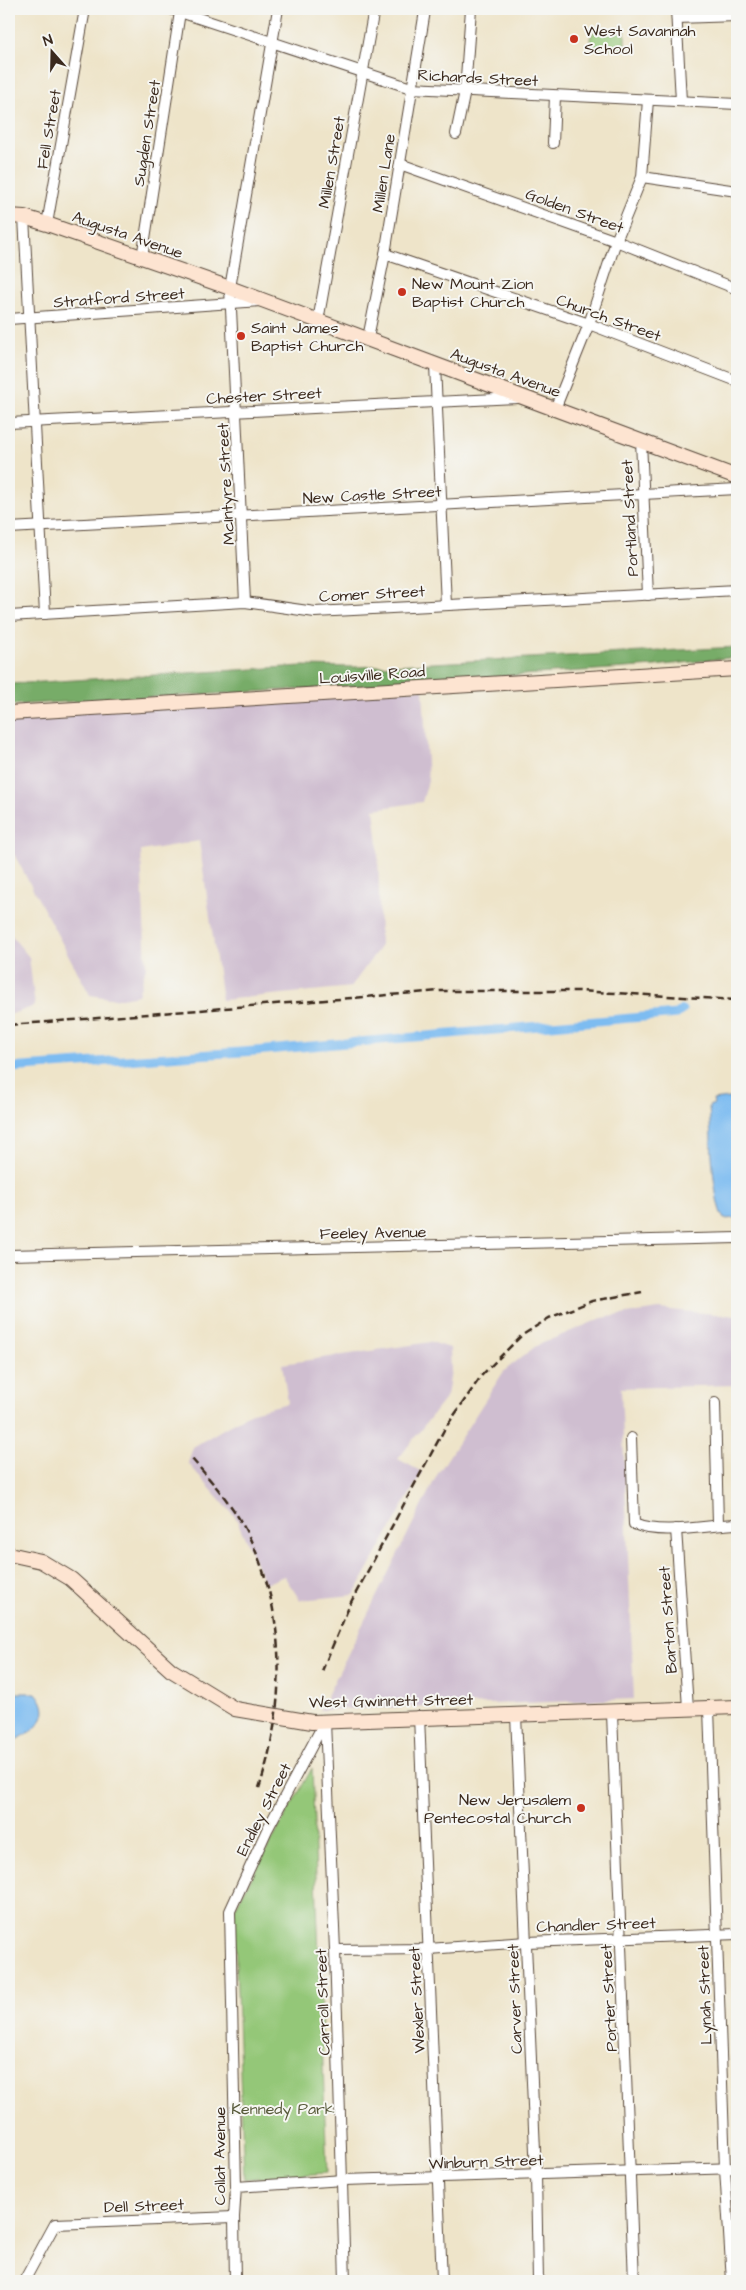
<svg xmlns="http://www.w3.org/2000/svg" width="746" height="2290" font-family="'Architects Daughter',sans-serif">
	<rect width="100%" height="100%" fill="#f6f6f2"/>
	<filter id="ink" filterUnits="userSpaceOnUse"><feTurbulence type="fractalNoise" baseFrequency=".02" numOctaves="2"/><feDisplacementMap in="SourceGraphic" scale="10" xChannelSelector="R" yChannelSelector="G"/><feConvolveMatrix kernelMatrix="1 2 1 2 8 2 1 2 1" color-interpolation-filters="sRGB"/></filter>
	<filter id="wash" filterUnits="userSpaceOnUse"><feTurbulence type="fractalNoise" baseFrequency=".0096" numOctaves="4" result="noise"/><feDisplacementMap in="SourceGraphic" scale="20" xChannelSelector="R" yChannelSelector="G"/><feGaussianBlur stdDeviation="1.12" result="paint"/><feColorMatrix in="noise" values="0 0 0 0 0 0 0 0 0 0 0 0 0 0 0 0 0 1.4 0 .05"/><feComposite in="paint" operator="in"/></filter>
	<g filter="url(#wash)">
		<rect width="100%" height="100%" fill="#eee4c9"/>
		<g fill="#cfbed0">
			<path d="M423,689L428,781L422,802L374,809L378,845L380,947L351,987L222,1000L199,841L141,851L146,967L138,995L116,999L90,995L9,845V713Z"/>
			<path d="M9,933L29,957L35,1006L9,1015Z"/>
			<path d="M659,1309L737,1316V1385L621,1388L634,1699L320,1710L437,1475L504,1371L536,1346L602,1318Z"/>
			<path d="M431,1342L450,1348L451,1371L447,1396L398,1459L422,1472L354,1595L300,1600L284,1576L265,1584L236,1518L188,1463L193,1447L252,1412L288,1403L282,1364Z"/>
		</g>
		<g fill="#94c778" stroke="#68784b">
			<path d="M595,30H625V49L591,48L590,38Z"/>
			<path d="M312,1768L327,2173L244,2179L234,1910Z"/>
		</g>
		<path fill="#77ac68" stroke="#596b43" d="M737,647V657L655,666L360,686L9,705V684L302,666L357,667Z"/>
		<g fill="#7dbcf1" stroke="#5c7388">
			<path d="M737,1097V1218L724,1219C712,1203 711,1130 709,1106L714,1104L713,1100Z"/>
			<path d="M9,1693H36C57,1717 32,1734 10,1742Z"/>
		</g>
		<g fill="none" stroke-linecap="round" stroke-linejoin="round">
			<path stroke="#7dbcf1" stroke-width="9" d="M9,1068L255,1051L677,1014L682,1010"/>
		</g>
	</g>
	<g filter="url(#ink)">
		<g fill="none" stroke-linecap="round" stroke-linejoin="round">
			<g stroke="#564638" stroke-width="12">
				<g id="street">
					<path d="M171,9L411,88L737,104"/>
					<path d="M676,9L681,101"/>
					<path d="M677,18L737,16"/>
					<path d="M456,134L465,91L471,9"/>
					<path d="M553,143L555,96"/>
					<path d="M400,164L616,241L737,289"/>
					<path d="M642,177L737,191"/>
					<path d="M24,217L45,614"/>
					<path d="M47,224L85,9"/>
					<path d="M385,254L589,324L737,381"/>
					<path d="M142,258L180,12"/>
					<path d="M9,319L260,301"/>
					<path d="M318,321L374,9"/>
					<path d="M368,338L385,254L425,11"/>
					<path d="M435,365L446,605"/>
					<path d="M555,409L589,324L616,241L642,177L648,100"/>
					<path d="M9,423L518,398"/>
					<path d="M641,441L648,595"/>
					<path d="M9,528L737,489"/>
					<path d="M245,602L230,288L278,9"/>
					<path d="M9,616L245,602L315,612L737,590"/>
					<path d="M9,1255L737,1238"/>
					<path d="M715,1403L718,1524"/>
					<path d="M631,1438L634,1524C661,1536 707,1525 737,1524"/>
					<path d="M676,1529L688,1708"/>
					<path d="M709,1708L725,2169L732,2281"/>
					<path d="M612,1713L634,2281"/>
					<path d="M516,1715L536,2174L538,2281"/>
					<path d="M419,1716L442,2281"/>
					<path d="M325,1722L335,1950L345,2281"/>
					<path d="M335,1950L428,1949L527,1942L737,1934"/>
					<path d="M236,2187L344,2180L737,2168"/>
					<path d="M24,2281L55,2224L234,2217"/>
					<path d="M235,2281L234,2217L236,2187L230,1911L267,1830L325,1721"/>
				</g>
			</g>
			<g stroke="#564638" stroke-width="16">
				<g id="secondary">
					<path d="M9,216L24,217L47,224L230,288L737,477"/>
					<path d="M9,713L737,669"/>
					<path d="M9,1554L41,1561L71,1579L171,1670L235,1709L312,1722L737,1707"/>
				</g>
			</g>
			<use href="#street" stroke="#fff" stroke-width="10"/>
			<use href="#secondary" stroke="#fde4d1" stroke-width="14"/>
			<g stroke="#3b2a1e" stroke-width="2.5" stroke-dasharray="8 4" stroke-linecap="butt">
				<path d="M9,1025L440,991H579L737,1000"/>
				<path d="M192,1459C207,1476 222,1493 235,1512C287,1593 289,1699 259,1788"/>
				<path d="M322,1671L351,1602L444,1430L482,1375L521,1336L549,1318L592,1301L642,1292"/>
			</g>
		</g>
	</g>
	<g fill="#c8321e" stroke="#f6f6f2" stroke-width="2">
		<circle cx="574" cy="39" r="5"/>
		<circle cx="402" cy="292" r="5"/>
		<circle cx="241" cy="336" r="5"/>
		<circle cx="581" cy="1808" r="5"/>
	</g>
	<g text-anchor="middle" stroke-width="4" stroke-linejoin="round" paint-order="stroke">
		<g font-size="16" fill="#3b2a1e" stroke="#f6f6f2" text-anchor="start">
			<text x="584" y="36">West Savannah<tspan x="584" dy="18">School</tspan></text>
			<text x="412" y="289">New Mount Zion<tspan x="412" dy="18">Baptist Church</tspan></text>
			<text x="251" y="333">Saint James<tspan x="251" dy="18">Baptist Church</tspan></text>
			<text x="571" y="1805" text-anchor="end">New Jerusalem<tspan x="571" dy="18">Pentecostal Church</tspan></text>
		</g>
		<g font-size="16" fill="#3b2a1e" stroke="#f6f6f2">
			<text transform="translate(478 77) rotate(3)" y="6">Richards Street</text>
			<text transform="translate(48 129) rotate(-80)" y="6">Fell Street</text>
			<text transform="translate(146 133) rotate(-81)" y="6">Sugden Street</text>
			<text transform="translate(331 162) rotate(-80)" y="6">Millen Street</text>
			<text transform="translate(383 173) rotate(-81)" y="6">Millen Lane</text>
			<text transform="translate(575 210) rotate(20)" y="6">Golden Street</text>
			<text transform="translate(128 234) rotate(19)" y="6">Augusta Avenue</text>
			<text transform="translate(119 297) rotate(-4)" y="6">Stratford Street</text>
			<text transform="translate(609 317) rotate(20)" y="6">Church Street</text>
			<text transform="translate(506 372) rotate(20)" y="6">Augusta Avenue</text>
			<text transform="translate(264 395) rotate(-3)" y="6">Chester Street</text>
			<text transform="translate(225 484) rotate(-93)" y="6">McIntyre Street</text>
			<text transform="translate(372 494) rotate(-3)" y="6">New Castle Street</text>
			<text transform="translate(629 518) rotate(-93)" y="6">Portland Street</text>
			<text transform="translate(372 593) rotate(-3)" y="6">Comer Street</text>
			<text transform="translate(372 674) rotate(-4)" y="6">Louisville Road</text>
			<text transform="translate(373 1232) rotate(-1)" y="6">Feeley Avenue</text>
			<text transform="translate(667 1620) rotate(-94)" y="6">Barton Street</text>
			<text transform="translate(391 1700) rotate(-1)" y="6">West Gwinnett Street</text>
			<text transform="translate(263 1809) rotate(-63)" y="6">Endley Street</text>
			<text transform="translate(596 1924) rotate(-2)" y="6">Chandler Street</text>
			<text transform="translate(704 1995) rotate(-92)" y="6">Lynah Street</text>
			<text transform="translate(608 1998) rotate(-93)" y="6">Porter Street</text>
			<text transform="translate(514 1999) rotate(-92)" y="6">Carver Street</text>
			<text transform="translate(416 2000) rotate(-93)" y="6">Wexler Street</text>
			<text transform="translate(322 2002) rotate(-92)" y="6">Carroll Street</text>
			<text transform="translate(219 2156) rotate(-90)" y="6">Collat Avenue</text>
			<text transform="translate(486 2161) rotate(-2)" y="6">Winburn Street</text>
			<text transform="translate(144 2205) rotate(-2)" y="6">Dell Street</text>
		</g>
		<g font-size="16" fill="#565939" stroke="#f6f6f2">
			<text x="283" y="2114">Kennedy Park</text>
		</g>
	</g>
	<rect width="746" height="2290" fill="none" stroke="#f6f6f2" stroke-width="30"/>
	<g transform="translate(52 52) rotate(340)" stroke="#f6f6f2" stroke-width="4" paint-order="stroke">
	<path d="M0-4L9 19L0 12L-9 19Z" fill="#3b2a1e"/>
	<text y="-8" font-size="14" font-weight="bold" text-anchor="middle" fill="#3b2a1e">N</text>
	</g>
</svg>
